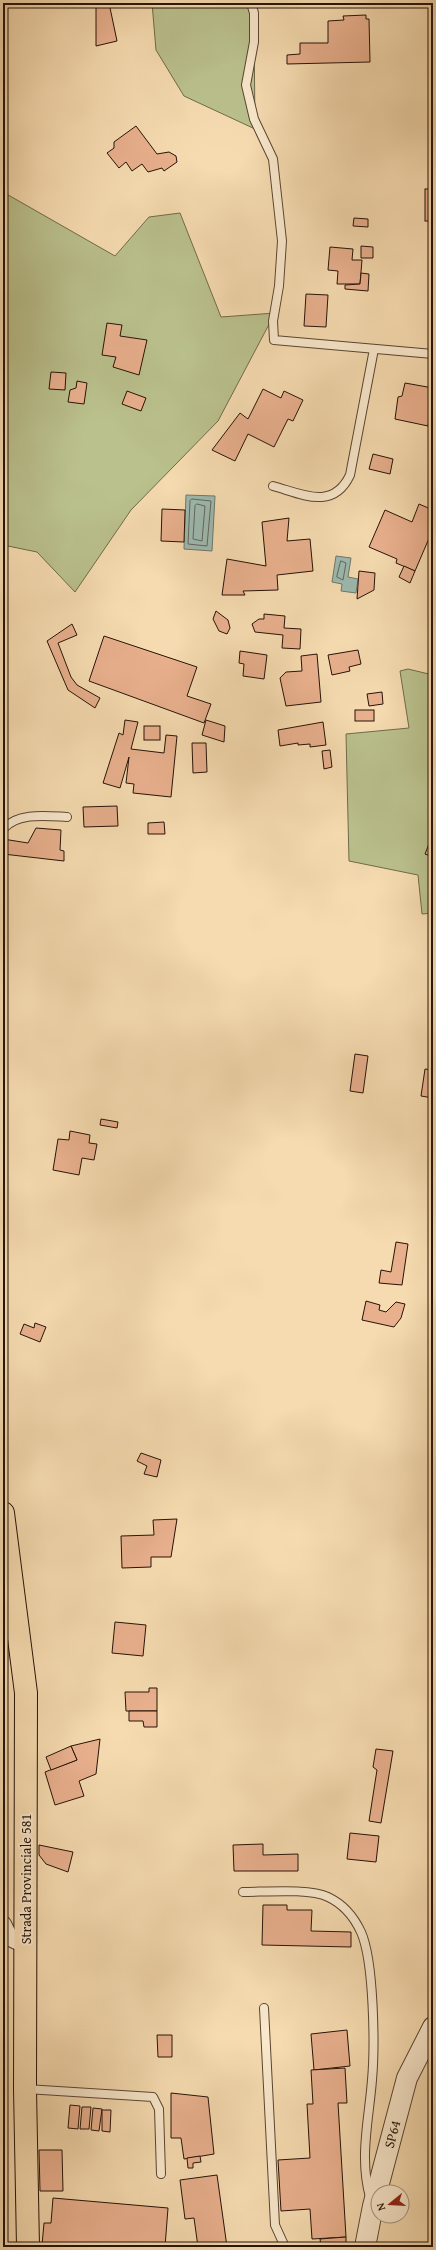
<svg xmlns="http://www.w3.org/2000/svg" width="436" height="2250" font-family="'Gentium Book Plus',serif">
	<rect width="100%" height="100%" fill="#f6dbb0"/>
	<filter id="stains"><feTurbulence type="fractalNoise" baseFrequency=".005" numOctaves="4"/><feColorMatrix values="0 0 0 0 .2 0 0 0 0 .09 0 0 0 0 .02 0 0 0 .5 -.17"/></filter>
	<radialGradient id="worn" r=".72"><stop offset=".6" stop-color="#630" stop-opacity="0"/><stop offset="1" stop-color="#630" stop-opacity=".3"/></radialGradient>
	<g fill="#bac18d" stroke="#706a4a">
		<path d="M152,3H248L254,23L255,129L184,96L156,50Z"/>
		<path d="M3,192L115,256L149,217L180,213L221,317L275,313L218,421L131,510L75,592L37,552L3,545Z"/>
		<path d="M408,669L433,675V913L422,914L418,875L349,861L346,734L409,728L400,671Z"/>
		<path d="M3,1633L8,1641L6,1790H3Z"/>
	</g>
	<g fill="#9dbab0" stroke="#6d776c">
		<path d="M186,495L215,496L212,551L184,549Z"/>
		<path d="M336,556L351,558L348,577L358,579L356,593L341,591L342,584L332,582Z"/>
	</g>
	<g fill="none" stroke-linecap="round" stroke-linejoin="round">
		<g stroke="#62665c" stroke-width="1">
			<path d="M192,499L211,501L207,546L188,544L190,501Z"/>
			<path d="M197,504L205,506L202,541L193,539L195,506Z"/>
			<path d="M341,561L346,563L343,580L337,577Z"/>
		</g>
	</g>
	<g fill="#e9b08e" stroke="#261307">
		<path d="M96,3H109L117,41L96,46Z"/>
		<path d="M366,15V19H369L370,62L287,64V55L300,54V43H328V21L344,20L343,16Z"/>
		<path d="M136,126L157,154L169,152L176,156L177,162L164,171L162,168L148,172L142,164L132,171L126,162L119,168L107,153L114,148V142Z"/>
		<rect x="425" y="189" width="8" height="32"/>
		<path d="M354,218L368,219V227L353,226Z"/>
		<path d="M361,246L373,247V258H361Z"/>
		<path d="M330,247L353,249L352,260H362L360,284H337L338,271L328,270Z"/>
		<path d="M361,273L369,274L368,291L345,289V285L360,284Z"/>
		<path d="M306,294L328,295L326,327L304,326Z"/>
		<path d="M107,323L122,325L120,336L147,340L139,375L113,367L116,357L102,355Z"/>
		<path d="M51,372L66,373L65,390L49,389Z"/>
		<path d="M77,381L87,383L84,404L68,402L70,390L76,388Z"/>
		<path d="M405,383L433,388L428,426L395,419L398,397L402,396Z"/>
		<path d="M263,389L281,398L284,391L303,400L293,421L288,419L274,447L248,434L235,461L212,450L240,413L248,419Z"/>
		<path d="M127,391L146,398L141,411L122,404Z"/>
		<path d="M373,454L393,459L390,474L369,469Z"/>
		<path d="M419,504L433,510V529L415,571L396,563L397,559L369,547L385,510L412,522Z"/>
		<path d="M162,509L185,510L184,542L161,541Z"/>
		<path d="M289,518L287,541L310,539L313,571L277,575L278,590L243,591L245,595H222L227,559L266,566L262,522Z"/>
		<path d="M404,566L415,571L410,583L399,577Z"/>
		<path d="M359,571L375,573L374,590L357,599Z"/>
		<path d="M216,611L228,620L230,628L227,634L219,631L213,619Z"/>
		<path d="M264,614L285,616L284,628L301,629L300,649L282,648L283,635L255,632L252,624L259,619H264Z"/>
		<path d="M72,624L77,635L58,643L71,677L77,685L100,698L95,708L68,690L47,641Z"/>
		<path d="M104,636L197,667L187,696L211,704L204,723L89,681Z"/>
		<path d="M358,650L361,664L349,667L350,671L332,675L328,655Z"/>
		<path d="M240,651L267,655L264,679L243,676L244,664L239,663Z"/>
		<path d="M317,654L321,702L286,706L280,678L286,672L302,671L301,656Z"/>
		<path d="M382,692L383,704L369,706L367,694Z"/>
		<rect x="355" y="710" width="19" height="11"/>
		<path d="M125,720L138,722L131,749L164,753L166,735L177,736L171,797L133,793L134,784L126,783L129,757L120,788L103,783L119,733L123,735Z"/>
		<path d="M206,720L225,726L224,742L202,735Z"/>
		<path d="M323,722L326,745L310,747V744L298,745V743L280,746L278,730Z"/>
		<rect x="144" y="726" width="16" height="14"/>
		<path d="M192,743H206L207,772L193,773Z"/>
		<path d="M330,750L332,767L324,769L322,751Z"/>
		<path d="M117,806L118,826L84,827L83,807Z"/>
		<path d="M164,822L165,834H148V823Z"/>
		<path d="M36,828L61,830L60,850L64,851V861L3,854V839L28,843Z"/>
		<path d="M429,844L433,846V857L425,854Z"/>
		<path d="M355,1054L368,1056L363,1093L350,1091Z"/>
		<path d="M425,1069L433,1070V1098L421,1096Z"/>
		<path d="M101,1119L118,1122L117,1128L100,1125Z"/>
		<path d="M70,1131L90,1135L89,1143L97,1144L94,1160L82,1158L79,1175L53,1170L58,1139L69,1140Z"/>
		<path d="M396,1242L408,1244L402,1285L379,1283L381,1270L391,1272Z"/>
		<path d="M366,1301L380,1305L379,1310L386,1312L396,1302L405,1304L401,1318L394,1327L362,1320Z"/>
		<path d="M35,1323L46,1327L40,1342L20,1334L24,1324L34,1328Z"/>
		<path d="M141,1453L161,1460L157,1477L144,1474L147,1466L137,1461Z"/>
		<path d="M177,1519L171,1557H151V1567L122,1568L121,1536L154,1535L153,1520Z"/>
		<path d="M115,1622L146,1625L143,1656L112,1653Z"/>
		<path d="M149,1688H157V1711H126L125,1692H149Z"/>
		<path d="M129,1711H157V1727H144L143,1721H129Z"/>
		<path d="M100,1739L96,1774L79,1781L84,1796L55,1805L45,1772L77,1760L71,1746Z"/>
		<path d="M71,1746L77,1760L51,1770L46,1757Z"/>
		<path d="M376,1749L393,1751L381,1823L369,1821L377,1770L373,1767Z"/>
		<path d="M350,1833L379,1836L376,1862L347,1859Z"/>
		<path d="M263,1844V1855L298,1854V1871H234L233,1845Z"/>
		<path d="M39,1845L73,1852L68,1872L46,1864L39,1855Z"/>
		<path d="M263,1905H287V1910H312L311,1931L351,1932V1947L262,1945Z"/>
		<path d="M347,2030L350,2066L314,2070L311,2034Z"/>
		<path d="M157,2035H172V2057H158Z"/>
		<path d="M345,2068L347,2103H338L346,2237L312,2239L310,2209L281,2211L278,2160L310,2158L307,2104H313L311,2070Z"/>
		<path d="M171,2093L208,2097L214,2154L184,2159L181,2138H171Z"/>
		<path d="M70,2105L80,2106L78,2129L68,2128Z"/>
		<path d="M82,2107H91L89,2129H80Z"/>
		<path d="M93,2108L102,2109L99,2131L91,2130Z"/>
		<path d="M102,2110H111L110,2132L102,2131Z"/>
		<path d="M39,2150H62L63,2191H40Z"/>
		<path d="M200,2156L201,2162L193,2163V2168H188L187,2158Z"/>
		<path d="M217,2175L227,2247H198L194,2218L185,2219L180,2180Z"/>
		<path d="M53,2198L168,2208L165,2247H50L42,2245L44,2223H51Z"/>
		<path d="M346,2237V2247H321L320,2239Z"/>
	</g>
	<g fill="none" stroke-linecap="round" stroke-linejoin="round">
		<g stroke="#5a4531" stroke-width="10">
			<g id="service">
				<path d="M251,3L254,13V42L246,85L254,119L273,159L282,241L279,286L273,321L274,340L433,354"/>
				<path d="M273,486C302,494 333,511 350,475L374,349"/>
				<path d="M3,829C18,812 47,816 67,817"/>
				<path d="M243,1892C265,1892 310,1888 328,1897C343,1904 354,1917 361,1932C374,1961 375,2046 372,2080C369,2119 359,2158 370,2197"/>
				<path d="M264,2008L275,2225L285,2247"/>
				<path d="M26,2089L153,2097L159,2109L161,2174"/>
			</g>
		</g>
		<g stroke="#5a4531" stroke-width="18">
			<path id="minor" d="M3,1924L10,1938L25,1945"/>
		</g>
		<g stroke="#5a4531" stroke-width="22">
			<g id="tertiary">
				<path id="s1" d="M365,2247L373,2206L407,2078L433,2027"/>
			</g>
		</g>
		<g stroke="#261307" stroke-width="24">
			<path id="primary" d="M3,1513L26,1693L25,2089L28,2247"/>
		</g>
		<use href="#service" stroke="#f9e8cc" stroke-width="8"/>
		<use href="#minor" stroke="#f9e8cc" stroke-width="16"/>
		<use href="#tertiary" stroke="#f9e8cc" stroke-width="20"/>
		<use href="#primary" stroke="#f6dbb0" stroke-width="22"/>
	</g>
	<g text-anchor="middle" stroke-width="4" stroke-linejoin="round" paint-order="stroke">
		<g font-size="14" fill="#261307" stroke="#f9e8cc">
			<text transform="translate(26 1879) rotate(-90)" y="5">Strada Provinciale 581</text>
			<text dy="5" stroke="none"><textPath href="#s1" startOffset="116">SP64</textPath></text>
		</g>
	</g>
	<rect width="436" height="2250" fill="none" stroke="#f6dbb0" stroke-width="16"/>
	<rect x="4" y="4" width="428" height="2242" fill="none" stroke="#261307" stroke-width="2"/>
	<rect x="8" y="8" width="420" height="2234" fill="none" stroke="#261307"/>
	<g transform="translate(390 2204) rotate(252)"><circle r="19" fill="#f9e8cc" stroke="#a5937d"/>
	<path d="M0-3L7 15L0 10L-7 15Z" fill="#8f2418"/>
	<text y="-6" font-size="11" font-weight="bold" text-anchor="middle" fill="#261307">N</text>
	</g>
	<rect width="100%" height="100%" filter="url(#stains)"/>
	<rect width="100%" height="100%" fill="url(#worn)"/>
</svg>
